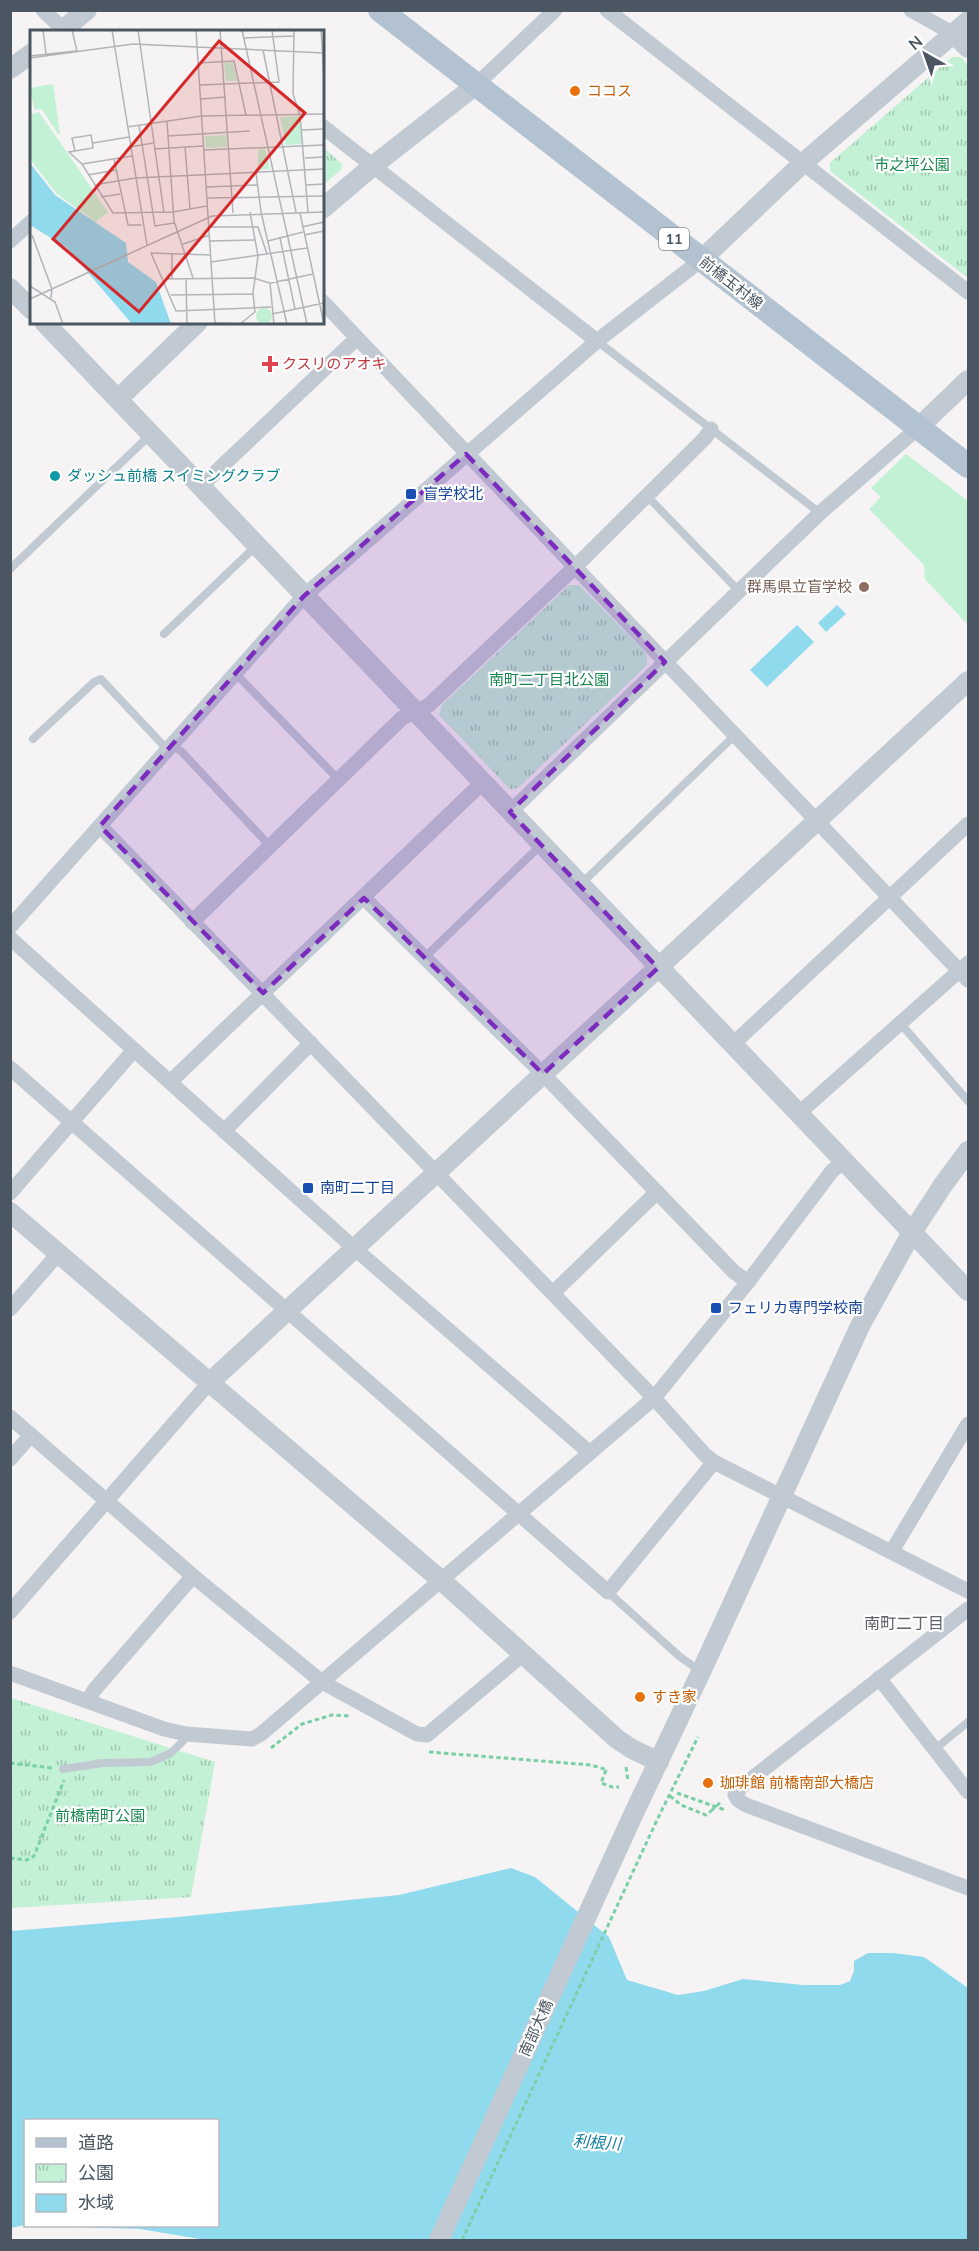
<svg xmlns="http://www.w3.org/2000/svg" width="979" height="2251" font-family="Mulish,'Noto Sans JP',sans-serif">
	<defs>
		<pattern id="park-tufts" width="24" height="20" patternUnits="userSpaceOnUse" patternTransform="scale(1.5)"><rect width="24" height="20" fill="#c3f1d5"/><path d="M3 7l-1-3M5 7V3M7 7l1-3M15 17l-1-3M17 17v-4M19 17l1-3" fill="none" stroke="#a0c6b0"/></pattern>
	</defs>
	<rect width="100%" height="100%" fill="#f5f3f3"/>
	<g fill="url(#park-tufts)">
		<path d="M952,57H961L968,65V278L830,171V163Z"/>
		<path d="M323,147L342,164L341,170L323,185Z"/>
		<path d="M569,585H579L647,654V665L518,788L510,789L439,715L442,705Z"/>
		<path d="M11,1698L215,1762L191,1897L11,1908Z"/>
	</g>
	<path fill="#c3f1d5" d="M906,454L968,501V625L925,579L924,565L869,509L881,497L871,488Z"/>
	<g fill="#90daee">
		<path d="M837,605L846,614L826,632L818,623Z"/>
		<path d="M797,625L814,642L767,687L750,670Z"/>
		<path d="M511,1868L535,1877L609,1937L627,1980L678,1995L704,1991L743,1979L803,1985H840L850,1981L854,1971V1961L868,1953H893L924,1957L968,1988V2240H206L140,2229L33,2226H218V2120H26L25,2225L11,2228V1931L178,1917L399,1895Z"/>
	</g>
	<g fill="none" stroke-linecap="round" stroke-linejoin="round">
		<g stroke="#7ad0a6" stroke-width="3" stroke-dasharray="4.5 3" stroke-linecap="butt">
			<path d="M271,1748L302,1724L332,1715L351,1716"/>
			<path d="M429,1752L591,1765L608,1770"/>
			<path d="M10,1763L52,1768"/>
			<path d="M626,1767L628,1781"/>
			<path d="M606,1770L601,1783L612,1787H619"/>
			<path d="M677,1793L725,1810"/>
			<path d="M670,1796L681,1805L706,1815L711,1811"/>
			<path d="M10,1858L27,1860L34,1856L64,1780"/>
			<path d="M462,2240L657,1820L698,1737"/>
		</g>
		<g stroke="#c1cad2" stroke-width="8">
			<path d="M597,341L820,513"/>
			<path d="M647,496L739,591"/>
			<path d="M10,569L150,435"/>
			<path d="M164,634L255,547"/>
			<path d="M235,673L339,780"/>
			<path d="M33,739L94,682L101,679L163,745L171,746L181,751L270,846"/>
			<path d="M581,884L735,735"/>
			<path d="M425,957L541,845"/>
			<path d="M900,1023L968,1101"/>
			<path d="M608,1592L679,1656L700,1671"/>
			<path d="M935,1749L968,1722"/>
			<path d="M63,1769L103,1763L151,1762L171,1753L184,1740L186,1734"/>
		</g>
		<g stroke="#c1cad2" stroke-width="15">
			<path d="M43,10L66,32"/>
			<path d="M607,10L968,292"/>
			<path d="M911,10L954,34"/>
			<path d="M476,85L555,10"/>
			<path d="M322,126L597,341"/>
			<path d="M10,241L32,221"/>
			<path d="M322,301L968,980"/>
			<path d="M200,487L357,338"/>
			<path d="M510,812L820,513L919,427"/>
			<path d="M100,826L654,1398L705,1455L714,1462L968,1591"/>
			<path d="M364,898L543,1074L734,1272L748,1282"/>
			<path d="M192,922L402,718L429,705L575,567L705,438L711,429"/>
			<path d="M10,927L304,596L597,341L701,260"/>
			<path d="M10,938L354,1248L590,1453"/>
			<path d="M732,1045L968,824"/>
			<path d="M10,1068L608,1592L714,1462"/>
			<path d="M170,1082L482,783"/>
			<path d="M798,1114L968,963"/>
			<path d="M224,1131L311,1043"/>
			<path d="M10,1193L134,1050"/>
			<path d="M553,1293L657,1192"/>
			<path d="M10,1309L58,1254"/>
			<path d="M10,1417L193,1576L322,1682L417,1734L427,1735L522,1655"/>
			<path d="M10,1459L31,1435"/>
			<path d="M892,1551L968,1424"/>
			<path d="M968,1609L741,1787L735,1795L738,1800L746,1805L968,1888"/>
			<path d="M10,1612L209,1383"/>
			<path d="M10,1673L164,1729L186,1734L252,1739L261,1734L654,1398L748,1282L832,1171L843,1162"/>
			<path d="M879,1678L968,1792"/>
			<path d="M88,1700L95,1689L193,1576"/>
		</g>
		<g stroke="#c1cad2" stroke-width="20">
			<path d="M60,32L87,10"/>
			<path d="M954,34L968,48"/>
			<path d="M10,69L32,53"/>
			<path d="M322,209L374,165L476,85"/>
			<path d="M701,260L803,163L968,21"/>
			<path d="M10,288L32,310"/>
			<path d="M44,322L968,1291"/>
			<path d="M118,399L198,322"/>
			<path d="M919,427L968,380"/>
			<path d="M10,1212L442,1581L617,1739L632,1749L659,1762"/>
			<path d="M209,1383L968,681"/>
			<path d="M439,2240L633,1815L701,1672L860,1326L911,1234L943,1185L968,1151"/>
		</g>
		<path stroke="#b3c2d1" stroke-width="24" d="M380,10L968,466"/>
		<path stroke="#7ad0a6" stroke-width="3" stroke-dasharray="4.5 3" stroke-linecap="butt" d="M711,1811L721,1802"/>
	</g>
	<path fill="#7b2cbf" fill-opacity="0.2" stroke="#7b2cbf" stroke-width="4.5" stroke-dasharray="12 8" stroke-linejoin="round" d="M466,454L665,662L510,812L658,968L543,1074L364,898L263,993L100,826L304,596Z"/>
	<g fill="#e8710a" stroke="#fff" stroke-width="2">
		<circle cx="575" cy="91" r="6"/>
		<circle cx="640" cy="1697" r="6"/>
		<circle cx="708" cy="1783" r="6"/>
	</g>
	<path fill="#e0444e" stroke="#fff" stroke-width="2" d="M267 355h6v6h6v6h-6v6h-6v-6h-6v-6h6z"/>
	<circle fill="#0f9aa8" stroke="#fff" stroke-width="2" cx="55" cy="476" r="6"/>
	<g fill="#1a4fb4" stroke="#fff" stroke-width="2">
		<rect x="405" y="488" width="12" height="12" rx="3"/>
		<rect x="302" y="1182" width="12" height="12" rx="3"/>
		<rect x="710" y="1302" width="12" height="12" rx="3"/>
	</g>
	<circle fill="#8d6e63" stroke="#fff" stroke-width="2" cx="864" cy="587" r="6"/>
	<g text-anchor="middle" stroke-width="4.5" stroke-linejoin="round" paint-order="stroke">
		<rect fill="#fff" stroke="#808990" stroke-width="1.5" x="659" y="228" width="30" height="22" rx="4.5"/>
		<g font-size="14" font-weight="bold" fill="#4a5661">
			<text x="674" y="244">11</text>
		</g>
		<g font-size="15" fill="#c56008" stroke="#fff" text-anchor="start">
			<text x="587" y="96">ココス</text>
			<text x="652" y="1702">すき家</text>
			<text x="720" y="1788">珈琲館 前橋南部大橋店</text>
		</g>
		<g font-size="15" fill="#17864f" stroke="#fff">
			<text x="912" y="170">市之坪公園</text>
			<text x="549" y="685">南町二丁目北公園</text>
			<text x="100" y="1821">前橋南町公園</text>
		</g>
		<g font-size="15" fill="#4a5661" stroke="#fff">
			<text transform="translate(731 283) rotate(38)" y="5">前橋玉村線</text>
			<text transform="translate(536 2028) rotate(-66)" y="5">南部大橋</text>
		</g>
		<g font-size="15" fill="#be3a42" stroke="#fff" text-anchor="start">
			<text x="282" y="369">クスリのアオキ</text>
		</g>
		<g font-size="15" fill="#0d838f" stroke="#fff" text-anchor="start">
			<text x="67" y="481">ダッシュ前橋 スイミングクラブ</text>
		</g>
		<g font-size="15" fill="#164399" stroke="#fff" text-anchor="start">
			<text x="423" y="499">盲学校北</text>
			<text x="320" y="1193">南町二丁目</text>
			<text x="728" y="1313">フェリカ専門学校南</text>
		</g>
		<g font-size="15" fill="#785e54" stroke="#fff" text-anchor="end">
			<text x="852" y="592">群馬県立盲学校</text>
		</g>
		<g font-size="16" fill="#5f6368" stroke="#fff">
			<text x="904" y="1629">南町二丁目</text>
		</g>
		<g font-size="16" font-style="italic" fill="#0c7c9b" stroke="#fff">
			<text transform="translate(597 2142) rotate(4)" y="6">利根川</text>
		</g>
	</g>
	<g transform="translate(30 30)">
		<rect width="294" height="294" fill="#f5f3f3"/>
		<path d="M203,32L207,51H196L194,33ZM9,82L78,182L66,192L27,164L0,129V85ZM269,86L272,114L256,115L250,87ZM196,105L197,117L176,118L175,106ZM226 286a8 8 0 1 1 16 0a8 8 0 1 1-16 0Z" fill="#c3f1d5"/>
		<path d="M23,54L30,104H28L12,79L5,80L0,62V58ZM235,118L240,139L228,140V120Z" fill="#c3f1d5"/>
		<path d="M0,133L25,165L96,213L98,232L126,252L141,294H102L37,218L0,195Z" fill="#90daee"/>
		<path fill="none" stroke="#b1b4b9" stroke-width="1.5" d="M13,0L16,24M42,0L47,21M82,0L117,215M108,0L134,183M166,0L185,294M190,0L203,183M212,0L277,294M264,0L263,64L270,85L278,182M291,0L294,47M214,8L264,6M233,20L266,182M0,26L46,21M0,28L103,14L294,23M168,33L204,31L216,85M170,55L249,52L242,0M171,69L196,67M137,92L144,191L163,248M109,95L125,196L144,193M97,97L172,86L294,84M272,100L294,99M138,106L220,101M63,113L99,107M100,117L123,113M155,117L160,179M124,119L173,116M174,120L294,115M45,121L42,108L61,105L63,118L39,122L52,134L83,183L143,182L177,176M275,128L294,127M84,129L98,195H112M52,134L102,126M226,143L231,182L257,294M58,145L86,140M64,155L105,148L294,139M276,155L294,154M176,157L227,155M71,167L90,164M177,168L294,166M270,183L294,294M179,197H228L237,224M272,197L294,192M2,205L22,259L21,268M274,205L294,201M250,208L265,279M180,211L224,210M238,211L273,202M153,214L180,205M181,225L121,223L146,281L241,277M181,232L277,218M156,248L157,294M135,249L223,248L240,253L244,294M142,249V224M241,253L283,244M0,256L25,272L33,294M141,265L223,264M0,269L182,186L294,182M242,284L294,273M185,293L209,294M210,294L225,282L223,263L228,226L220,182"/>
		<path fill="#d62828" fill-opacity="0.15" stroke="#d62828" stroke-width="3" d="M189,11L275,83L109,282L23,209Z"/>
		<rect width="294" height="294" fill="none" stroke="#4a5661" stroke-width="3"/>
	</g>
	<rect width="979" height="2251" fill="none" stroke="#4a5661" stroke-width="24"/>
	<rect x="24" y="2119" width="195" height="108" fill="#ffffff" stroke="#b7bbc0" stroke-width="1.5"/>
	<rect x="36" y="2138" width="30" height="9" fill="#b3c2d1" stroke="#b7bbc0" stroke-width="1.5"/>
	<text x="78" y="2149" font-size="18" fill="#4a5661">道路</text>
	<rect x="36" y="2164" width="30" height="18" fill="url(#park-tufts)" stroke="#b7bbc0" stroke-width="1.5"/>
	<text x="78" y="2179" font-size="18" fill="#4a5661">公園</text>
	<rect x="36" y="2194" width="30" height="18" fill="#90daee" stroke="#b7bbc0" stroke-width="1.5"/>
	<text x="78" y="2209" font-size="18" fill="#4a5661">水域</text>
	<g transform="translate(925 54) rotate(320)" stroke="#ffffff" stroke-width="4.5" paint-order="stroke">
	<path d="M0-4.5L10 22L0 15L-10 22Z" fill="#4a5661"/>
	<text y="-9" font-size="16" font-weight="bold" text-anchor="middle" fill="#4a5661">N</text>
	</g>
</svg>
